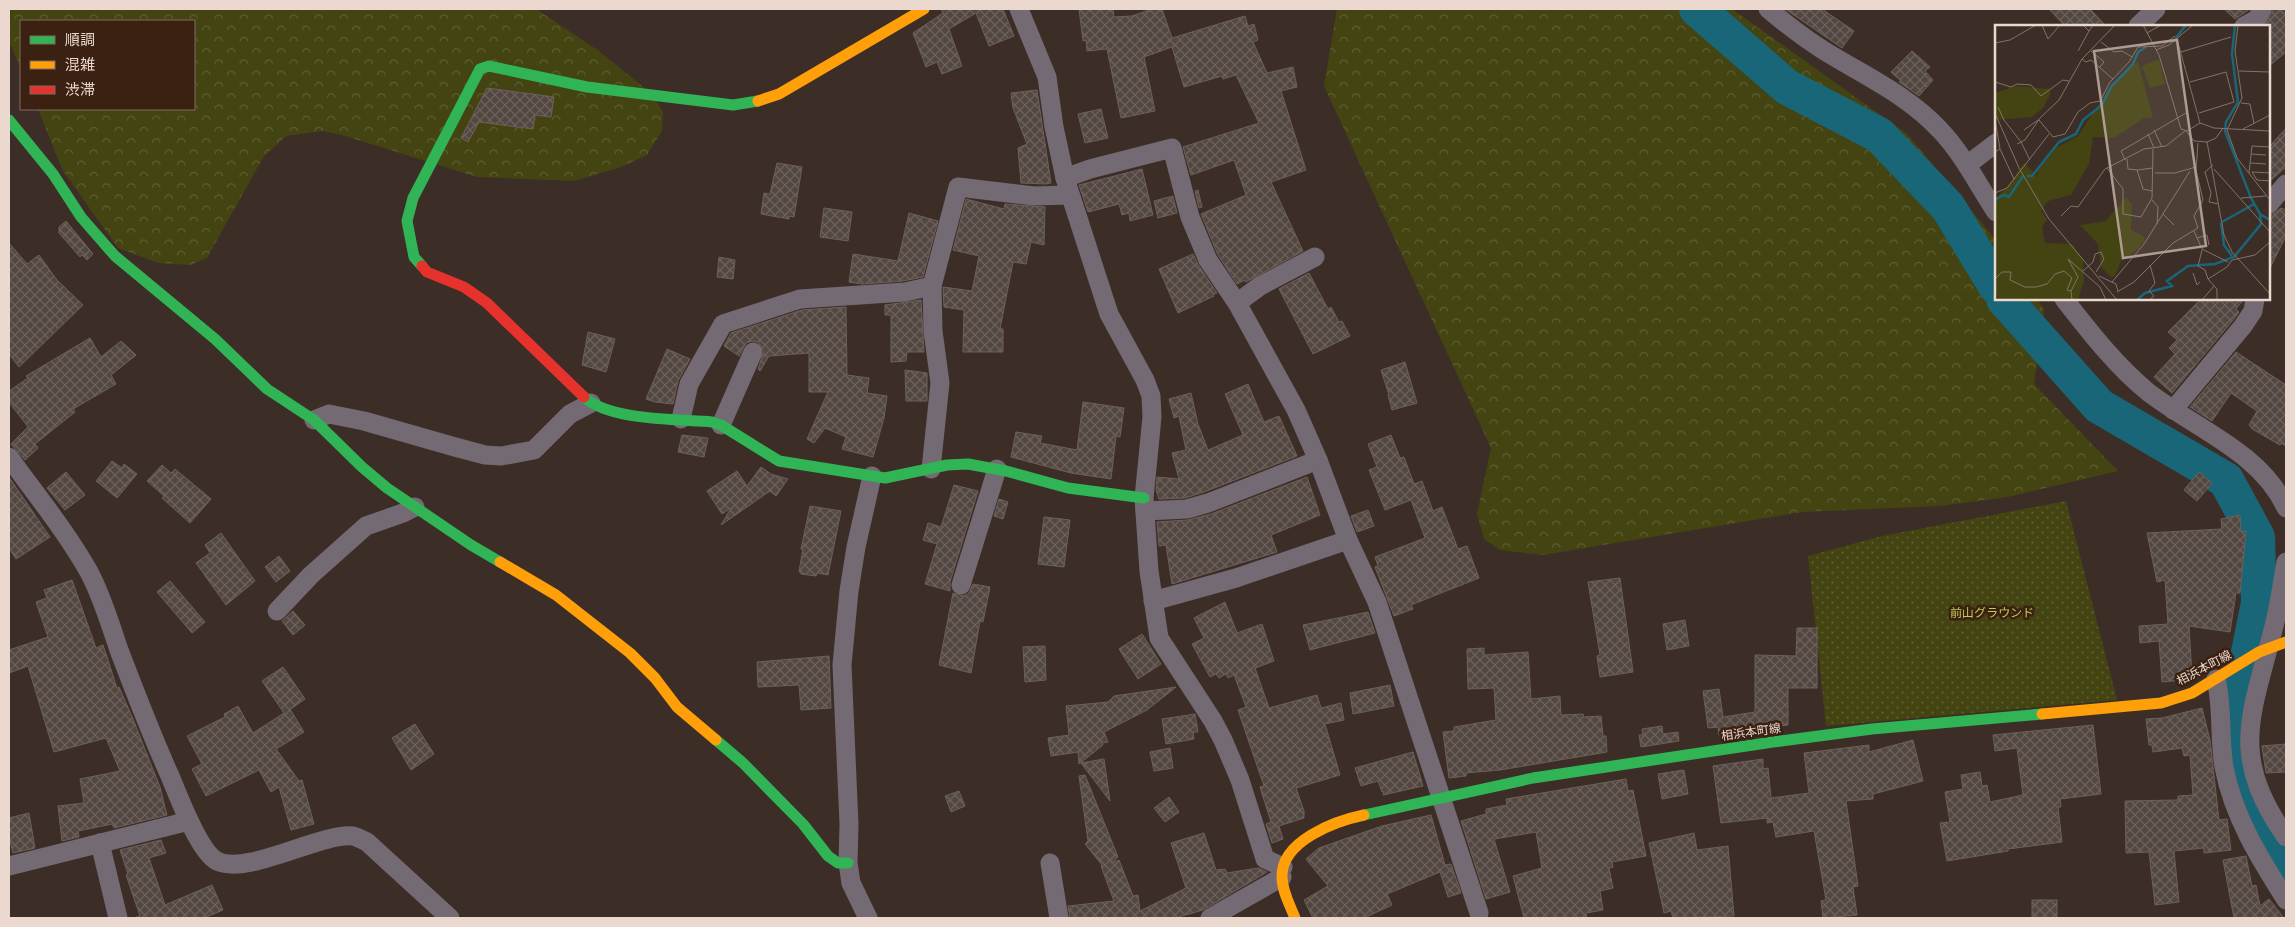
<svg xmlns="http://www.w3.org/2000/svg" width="2295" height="927" font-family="'Fira Sans','Noto Sans JP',sans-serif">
	<defs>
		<pattern id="green-dots" width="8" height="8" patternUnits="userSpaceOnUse" patternTransform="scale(1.25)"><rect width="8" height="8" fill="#434411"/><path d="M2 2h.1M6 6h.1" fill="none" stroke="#5e5e33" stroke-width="1.8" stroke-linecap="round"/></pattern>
		<pattern id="forest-crowns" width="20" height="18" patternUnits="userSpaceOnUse" patternTransform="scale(1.25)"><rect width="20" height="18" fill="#434411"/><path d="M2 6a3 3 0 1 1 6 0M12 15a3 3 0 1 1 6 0" fill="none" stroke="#5e5e33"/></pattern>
		<pattern id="building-cross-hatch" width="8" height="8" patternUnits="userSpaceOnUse" patternTransform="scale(1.25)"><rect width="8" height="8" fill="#534741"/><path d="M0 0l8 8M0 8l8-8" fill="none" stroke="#6c615b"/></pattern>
	</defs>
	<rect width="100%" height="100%" fill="#3c2e26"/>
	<path fill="url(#green-dots)" d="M2066,501L2117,700L1826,726L1808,556L1882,536Z"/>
	<g fill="url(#forest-crowns)">
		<path d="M9,9H536L599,51L652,94L663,112L662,131L647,155L621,167L575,181L477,177L342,135L322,131L286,136L264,156L207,258L190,265L158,263L118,248L63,171L38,109H194V21H21V69L9,41Z"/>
		<path d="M1337,9H1732L1907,134L1996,240V299H2037L2044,310L2034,384L2118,471L2008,497L1939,506L1802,512L1543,555L1500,550L1484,539L1477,514L1491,448L1324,86Z"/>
	</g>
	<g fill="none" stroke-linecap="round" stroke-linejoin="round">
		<g stroke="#186677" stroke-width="36">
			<path d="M1697,9L1787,87L1879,135L1948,207L1996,286"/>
			<path d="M2004,299L2099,406L2226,480L2257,537L2259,603L2239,702L2234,754L2256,819L2286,868"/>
		</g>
	</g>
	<g fill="url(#building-cross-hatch)" stroke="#6d605a">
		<path d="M941,9H1003L1014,36L989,46L976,13L949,29L962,66L942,74L937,62L926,67L913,33L943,13Z"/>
		<path d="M1079,9H1113L1114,17L1132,16L1152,9H1162L1172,38L1245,16L1248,26L1254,24L1258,40L1253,42L1267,73L1293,67L1297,87L1281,91L1306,170L1271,182L1303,251L1246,282L1245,280L1237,284L1218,255L1201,214L1246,195L1234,160L1191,175L1183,147L1259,123L1236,75L1223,79L1222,76L1184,87L1172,47L1144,57L1155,111L1121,118L1107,49L1087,51L1086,40L1083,41Z"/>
		<path d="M1785,9H1822L1854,31L1842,48Z"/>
		<path d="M2049,9H2090L2106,26H2065Z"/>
		<path d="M2224,9H2250L2235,19Z"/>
		<path d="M2273,9H2286V52L2269,66V26H2265Z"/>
		<path d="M1912,51L1930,67L1925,71L1933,80L1919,96L1899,82L1901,81L1891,72Z"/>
		<path d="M487,88L554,97L551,117L535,115L533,129L479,122L468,142L461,138Z"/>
		<path d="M1037,90L1051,183L1046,184L1021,183L1018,148L1027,144L1013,108L1011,93Z"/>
		<path d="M1101,109L1108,138L1085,143L1078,114Z"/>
		<path d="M2286,128V167L2269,182V147Z"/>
		<path d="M777,163L802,167L794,217L789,216V219L761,214L764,193L770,194Z"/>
		<path d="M1142,169L1153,215L1130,221L1129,213L1122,215L1119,204L1088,212L1079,185Z"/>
		<path d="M1198,190L1202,207L1199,208L1195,191Z"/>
		<path d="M1173,196L1177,213L1158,218L1154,201Z"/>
		<path d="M966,199L1004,209L1005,204L1045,207L1044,245L1031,242L1026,264L1013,262L1000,329H1003V352H963L964,310L944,307L943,287L972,291L979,256L953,250Z"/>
		<path d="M824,208L852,212L848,241L820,237Z"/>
		<path d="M2281,208L2286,210V236L2269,270V215L2273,214Z"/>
		<path d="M909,213L938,221L923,277L903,281L862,284L849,282L853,254L898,261Z"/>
		<path d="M66,221L93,254L87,260L82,255L80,257L59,233V227Z"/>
		<path d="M9,243L27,264L39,255L57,280L83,305L19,367L9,354Z"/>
		<path d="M1193,254L1199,266L1217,293L1213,294L1214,296L1178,313L1159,269Z"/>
		<path d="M719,257L735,260L733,279L717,277Z"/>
		<path d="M1309,273L1328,309L1331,307L1339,322L1342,321L1350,336L1313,354L1279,289Z"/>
		<path d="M2201,299H2244L2236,309L2239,312L2234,319L2172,393L2154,377L2175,354L2169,348L2177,340L2168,332Z"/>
		<path d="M921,300L924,352H907L906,361L891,362V315H885V305Z"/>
		<path d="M846,307L847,375L869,378L867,393L887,396L884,418L873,457L842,449L846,437L825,428L814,443L807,439L828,392H809V353L769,356L760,371L758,369L764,351L758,342L752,341L746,343L739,356L724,346L731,333L802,310Z"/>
		<path d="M588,332L615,339L606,372L582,365Z"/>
		<path d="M90,338L101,357L121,341L136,355L111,375L116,384L73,409L75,412L35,444L38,448L25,460L11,444L28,427L9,402V391L28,378L26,376Z"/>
		<path d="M667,349L690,359L678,381L673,404L655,402L646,399Z"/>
		<path d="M2236,352L2286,385V446L2281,443L2280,445L2252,429L2249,425L2257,411L2231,393L2212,421L2190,407Z"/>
		<path d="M1405,362L1417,403L1392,410L1388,395H1389L1381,370Z"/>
		<path d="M905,370L927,373V401H906Z"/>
		<path d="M1248,384L1264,422L1279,416L1297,456L1204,492L1185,498L1159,499L1156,490L1157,477L1179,479L1172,453L1186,450L1179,416L1174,418L1169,399L1191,393L1198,424L1208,450L1243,435L1225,394Z"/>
		<path d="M1083,402L1124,408L1120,437L1116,436L1111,479L1071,473L1011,457L1016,432L1042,436L1040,443L1077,450Z"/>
		<path d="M682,435L708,438L704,457L678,452Z"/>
		<path d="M1391,435L1400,458L1404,457L1414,484L1422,481L1433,511L1442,507L1458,549L1467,546L1479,578L1411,605L1413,609L1394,616L1375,567L1378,566L1375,557L1425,538L1411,500L1385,510L1369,470L1377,467L1368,444Z"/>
		<path d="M112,461L122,468L124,464L137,474L117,498L96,481Z"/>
		<path d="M162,465L171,473L175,469L211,499L190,523L162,498L164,496L147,481Z"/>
		<path d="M761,467L771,474L788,479L776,496L770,491L721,525L731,508L722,514L707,491L737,471L747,486Z"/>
		<path d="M66,472L85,495L65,510L47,488Z"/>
		<path d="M2199,472L2212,483L2197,501L2184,490Z"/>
		<path d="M9,477L50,537L16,559L9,548Z"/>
		<path d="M1307,477L1320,515L1271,535L1277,552L1172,584L1166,545L1159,546L1157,522L1188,520L1211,514Z"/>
		<path d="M954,485L978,491L950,582V591L925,584L937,544L923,540L928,523L941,527Z"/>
		<path d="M999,499L1008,502L1003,519L994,516Z"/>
		<path d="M810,506L841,511L828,575L817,573L816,576L801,574L799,571L803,549H801Z"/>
		<path d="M1368,510L1374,526L1357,532L1351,516Z"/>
		<path d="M2240,515L2241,532L2246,531L2240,593H2236L2230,632L2189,626L2192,676L2182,680L2162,682L2159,641L2140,643L2139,626L2168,624L2165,580L2157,582L2147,533L2222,529L2221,519Z"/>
		<path d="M1044,517L1070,520L1064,567L1038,564Z"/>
		<path d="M221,533L255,581L226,605L196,563L210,553L205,545Z"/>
		<path d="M279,556L290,571L276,582L265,567Z"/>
		<path d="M1620,578L1633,672L1600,677L1597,656L1600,655L1588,582Z"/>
		<path d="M72,580L96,648L103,645L117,688L119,687L133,719L160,787L167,815L114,828L112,824L78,831L79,837L62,841L58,806L84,803L80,779L120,771L106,738L54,752L28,666L9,673V650L48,637L36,602L47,598L44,590Z"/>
		<path d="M170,581L205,622L192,633L157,592Z"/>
		<path d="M973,584L990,587L983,622L980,621L971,673L939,665L953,593L964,596L969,593Z"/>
		<path d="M1225,602L1237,633L1262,624L1274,661L1255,668L1269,708L1317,695L1321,708L1341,703L1344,720L1325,724L1340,775L1296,788L1304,811V818L1279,826L1283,839L1272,843L1266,824L1271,822L1260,787L1264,786L1238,710L1246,707L1234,675L1228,678L1226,674L1219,678L1216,674L1210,677L1192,644L1204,638L1194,618Z"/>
		<path d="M293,611L305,625L293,635L282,621Z"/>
		<path d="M1368,612L1375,633L1310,650L1303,625Z"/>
		<path d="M1685,620L1689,646L1667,650L1663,624Z"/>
		<path d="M1797,628H1817V688H1788V725L1719,735L1718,727L1708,728L1703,691L1719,689L1723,717L1755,712V655L1796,656Z"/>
		<path d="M1142,634L1161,664L1138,679L1119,649Z"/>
		<path d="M1045,646L1046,680L1025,682L1023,647Z"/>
		<path d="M1484,648V655L1528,652L1531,699L1560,696L1561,715L1583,714L1584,717L1601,716L1603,736H1606L1607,752L1500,770L1466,773V776L1449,778L1443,732L1454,731V727L1496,720L1494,688L1468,689L1467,649Z"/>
		<path d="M829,656L831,708L801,710L799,685L758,687L757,662Z"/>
		<path d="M283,667L305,699L288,711L290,709L304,732L276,749L299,781L302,780L314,824L291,830L279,787L271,792L259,770L206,796L192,769L202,764L187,736L225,717L224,714L238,706L253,733L284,713L262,681Z"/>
		<path d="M1390,685L1394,706L1353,714L1350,693Z"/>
		<path d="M1176,687L1147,710L1104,732L1108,742L1102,743L1103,745L1079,764L1078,752L1051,756L1048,738L1069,735L1066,706L1108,702L1114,696Z"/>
		<path d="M2202,708L2210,740L2219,820L2227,819L2231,850L2204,853V848L2174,851L2179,902L2155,905L2149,852L2126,853L2125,801L2178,800V796L2193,795L2190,755L2184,756L2182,748L2153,752L2152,745H2149L2146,719L2162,718Z"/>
		<path d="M1195,714L1198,732H1193L1194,739L1166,744L1162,719Z"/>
		<path d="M415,724L434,754L411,770L392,738Z"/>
		<path d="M2093,725L2101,794L2060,799L2061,807H2058L2062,842L2008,849V851L1947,861L1940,823L1950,822L1945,792L1963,789L1961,775L1980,772L1982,786L1987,785L1990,802L2023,795L2017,748L1995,751L1993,735Z"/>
		<path d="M1662,726L1663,734L1678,732L1679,741L1641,747L1639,735H1643L1642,729Z"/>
		<path d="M1913,740L1923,781L1873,794V799L1846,801L1858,886L1853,887L1857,915L1823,918L1821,901L1826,900L1814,831L1776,837L1773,822L1767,823V818L1721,823L1713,766L1763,759V769L1768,768L1771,798L1809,793L1804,753L1869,745V752Z"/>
		<path d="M2286,744V772L2266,773L2262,746Z"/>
		<path d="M1170,748L1173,768L1154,771L1150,752Z"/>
		<path d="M1413,752L1423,786L1383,795L1384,792H1382L1378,781L1361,786L1355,768Z"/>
		<path d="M1104,759L1110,801L1081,763Z"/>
		<path d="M1684,770L1688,794L1662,799L1658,774Z"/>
		<path d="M1085,775L1118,857L1111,863L1119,860L1133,896L1138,895L1140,911L1186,888L1171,843L1204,833L1216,870L1225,869L1227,873L1258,868L1267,872L1203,910L1175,918H1070L1068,906L1114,901L1101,866L1102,865L1085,844L1088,841L1079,776Z"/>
		<path d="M1626,779L1628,791L1633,790L1646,856L1612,862L1613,867L1609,868L1613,888L1600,891L1603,910L1586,913L1587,918H1524L1513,876L1542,868L1536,832L1494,839L1510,892L1486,899L1461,821L1486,814V809L1507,805L1506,799Z"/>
		<path d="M959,791L965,806L951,812L945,796Z"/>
		<path d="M1169,797L1179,812L1165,822L1154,808Z"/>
		<path d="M29,813L35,848L13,853L9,837V818Z"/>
		<path d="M1431,815L1445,865L1451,864L1461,893L1448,897L1440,872L1387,894L1392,905L1364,918H1313L1304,900L1328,886L1306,859L1319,848L1382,826Z"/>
		<path d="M1694,833L1697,850L1728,846L1734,916L1673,918L1671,911L1664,913L1649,843Z"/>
		<path d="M161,840L166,853L149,858L165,905L212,885L223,910L204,918H134L140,916L126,875L128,874L120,850Z"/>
		<path d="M2246,856L2252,886L2256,885L2260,906L2269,899L2284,918H2234L2223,860Z"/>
		<rect x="2032" y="900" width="25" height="18"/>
	</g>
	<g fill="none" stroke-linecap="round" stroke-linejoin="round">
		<g stroke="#746a74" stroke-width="19">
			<path d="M1019,9L1047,77L1054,127L1065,178L1109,314L1145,380L1151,396L1152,417L1144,498L1149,571L1159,638L1213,721L1223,740L1240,780L1265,859L1283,867"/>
			<path d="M1768,9C1786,24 1804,38 1823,50C1863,75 1908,95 1940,130C1963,154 1978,185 1996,212"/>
			<path d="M2138,26L2156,9"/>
			<path d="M2244,26L2257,19L2262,9"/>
			<path d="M1967,165L1996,143"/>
			<path d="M1065,178L1090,169L1172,148L1190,217L1208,260L1237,303L1296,410L1318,460L1348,540L1377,602L1479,913"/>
			<path d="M2269,204L2286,184"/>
			<path d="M2064,299C2089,331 2116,366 2148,392C2194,428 2261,452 2286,508"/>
			<path d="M1237,303L1260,286L1315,257"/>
			<path d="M2173,410L2243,326L2253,311L2255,299"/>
			<path d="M681,419L689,384L723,324L800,299L905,292L932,286L958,187L1034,196L1069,195"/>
			<path d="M314,420L329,414L364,421L455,447L485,455L501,456L534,450L570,414L591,403"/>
			<path d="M721,425L753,352"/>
			<path d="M9,457C36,495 66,531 89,572C102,596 110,624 119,650C135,692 151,734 170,776C178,795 199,852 217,861C247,876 319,833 353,836C357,837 363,840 367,842L450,918"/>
			<path d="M931,469L940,383L933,331L932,286"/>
			<path d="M1145,511L1187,509L1208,503L1318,460"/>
			<path d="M2286,562C2282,584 2279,608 2273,630C2251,717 2229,755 2286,837"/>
			<path d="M961,585L997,469"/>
			<path d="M1153,601L1236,578L1348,540"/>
			<path d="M277,611L311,575L366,526L403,513L415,507"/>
			<path d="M2216,679C2223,708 2219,738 2224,767C2233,816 2260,859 2286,900"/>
			<path d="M100,843L118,918"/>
			<path d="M1050,863L1059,918"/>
			<path d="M9,866L189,821"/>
			<path d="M868,918L851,883L848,863L849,824L842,665L849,591L856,547L872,476"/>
			<path d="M1210,918L1282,877"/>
		</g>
		<g stroke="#30b455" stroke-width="11">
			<path d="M9,120L53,174L81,217L115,256L215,339L267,389L314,420L362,467L387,488L471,545L500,562"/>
			<path d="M422,266L414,257L407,221L413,198L480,69L489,66L587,87L733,105L758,101"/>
			<path d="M584,397C610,421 677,419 712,422L721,425L779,461L885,478L947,465L968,464L1006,471L1068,488L1144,498"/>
			<path d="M716,740L743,763L803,824L828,856L838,863H848"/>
			<path d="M1364,815L1533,778L1773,742L1872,729L2042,714"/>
		</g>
		<g stroke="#ff9f0a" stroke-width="11">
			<path d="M758,101L779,94L924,9"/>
			<path d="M500,562L556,595L630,653L655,678L677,707L716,740"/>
			<path d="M2042,714L2161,703L2192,693L2259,652L2286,642"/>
			<path d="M1295,918C1290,905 1282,891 1282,877C1281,841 1335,821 1364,815"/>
		</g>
		<path stroke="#e5322d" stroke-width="11" d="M422,266L427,272L464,287L487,303L584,397"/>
	</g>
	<g text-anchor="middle" stroke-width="5" stroke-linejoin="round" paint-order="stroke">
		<g font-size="12" fill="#c2c85b" stroke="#3b2112">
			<text x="1992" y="617">前山グラウンド</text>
		</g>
		<g font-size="12" fill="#ebd8cf" stroke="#3b2112">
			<text transform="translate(2204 668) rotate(-28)" y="4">相浜本町線</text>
			<text transform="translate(1751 732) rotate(-8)" y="4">相浜本町線</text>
		</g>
	</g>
	<g transform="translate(1995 25)">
		<rect width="275" height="275" fill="#3c2e26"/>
		<path d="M164,34L170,59L155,63L147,41Z" fill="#434411"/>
		<path d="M143,36L158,93H149L119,113L98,112L94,139L76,170L53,176L46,186L52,194L47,202L50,218L77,219L88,235L89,256L83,275H3L0,260V173L11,164L29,138L42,151L43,145L61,123L83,111L116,60ZM21,61L54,64L56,68L48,83L37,92L0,95V68ZM131,172L137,179L136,205L148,211L150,215L142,225L126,236L120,251L116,252L106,242L103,219L85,200L111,196Z" fill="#434411"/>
		<path fill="none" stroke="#186677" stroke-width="2.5" d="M240,0L237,29L243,77L231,97L230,106L256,173L265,189L275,195M180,14L191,0M64,117L81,109L88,95L107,80L116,62L138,39L143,27L151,22M32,151H37L64,117M0,175L9,170L14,172L28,151M227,197L259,179M226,198L229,220L237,231M142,275L150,268L177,261L172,256L193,241L220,239L239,232L266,199L265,189"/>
		<path fill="none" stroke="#82726a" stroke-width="1" d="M47,0L53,14L65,0M88,0L94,6L98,0M148,0L164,30L186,104L192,106L205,98L219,103L275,106M243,0L240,26L247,73L232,105L242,133L275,175M152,8L166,0M182,14L205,98M106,17L119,27L127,26L137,32M0,18L15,15L41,0M161,25L174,20L198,0M83,26L94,6M96,26L109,37L105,42M186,27L236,12M87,34L91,37L96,35L118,54M244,46L275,47M0,57L16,62L22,59L36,60L46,71L68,55L74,56M195,57L231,47L239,77L204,88M246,78L255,79L259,98M3,82L9,95L26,117L30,115L45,93L64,75L87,34L120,0M0,88L24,143L54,194L122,275M0,94L5,124M44,95L58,112L70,109L83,87L95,78L105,76L115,57L134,37L143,22L167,21L180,11M248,104L275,90M29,105L43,95M159,105L167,122M191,106L199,116L212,117L221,113L228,103M153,109L159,123M212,117L229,210L237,227L275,269M22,119L26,117L35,135M0,127L5,124L19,154M256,129L271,130M132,134L133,144L142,145L148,164L157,166M130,135L126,126L191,88M256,138L271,139M218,140L210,147L216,168L214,177L224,179M112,143L128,164V189L146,192L157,173L158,124M219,144L275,207M142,145L158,143M257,147L262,155L275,156M257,147L275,148M160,148H180L201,142M254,148L257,121L275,122M0,168L12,163L54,109M246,173L271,171M157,175L163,182L162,199M168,189L179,200M66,191L76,181L83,182L110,144L149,124L171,121L190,106M199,206L207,224L233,237M202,213L212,210L214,220M207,225L203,241L210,245L213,254M88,246L98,237L100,229L106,227L109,234L101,247M198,248L202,260L205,257M104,251L121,259L123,266M0,254L7,247H16L15,255L30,262H41L52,259L60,249L69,246L77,253L72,265L76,266M117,257L149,219L195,146M122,267L139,257L178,218L203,203L199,191L208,175L201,145L203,118M77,275L76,266L83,252L73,234L105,262L111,275M154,275L159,271L154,266L160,258L155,240M207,275L219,261M222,275V264L213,254L232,242L237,235L260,230L275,217"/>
		<path fill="#ae9c94" fill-opacity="0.15" stroke="#ae9c94" stroke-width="2.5" d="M182,15L211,221L128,233L99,26Z"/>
		<rect width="275" height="275" fill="none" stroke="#ebd8cf" stroke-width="2.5"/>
	</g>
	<rect width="2295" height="927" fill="none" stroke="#ebd8cf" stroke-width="20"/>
	<rect x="20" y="20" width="175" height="90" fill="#3b2112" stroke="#816a5e"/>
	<rect x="30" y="36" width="25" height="8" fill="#30b455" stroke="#816a5e"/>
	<text x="65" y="45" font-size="15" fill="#ebd8cf">順調</text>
	<rect x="30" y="61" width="25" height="8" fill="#ff9f0a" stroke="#816a5e"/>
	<text x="65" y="70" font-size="15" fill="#ebd8cf">混雑</text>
	<rect x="30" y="86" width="25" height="8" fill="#e5322d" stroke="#816a5e"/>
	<text x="65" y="95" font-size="15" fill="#ebd8cf">渋滞</text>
</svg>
